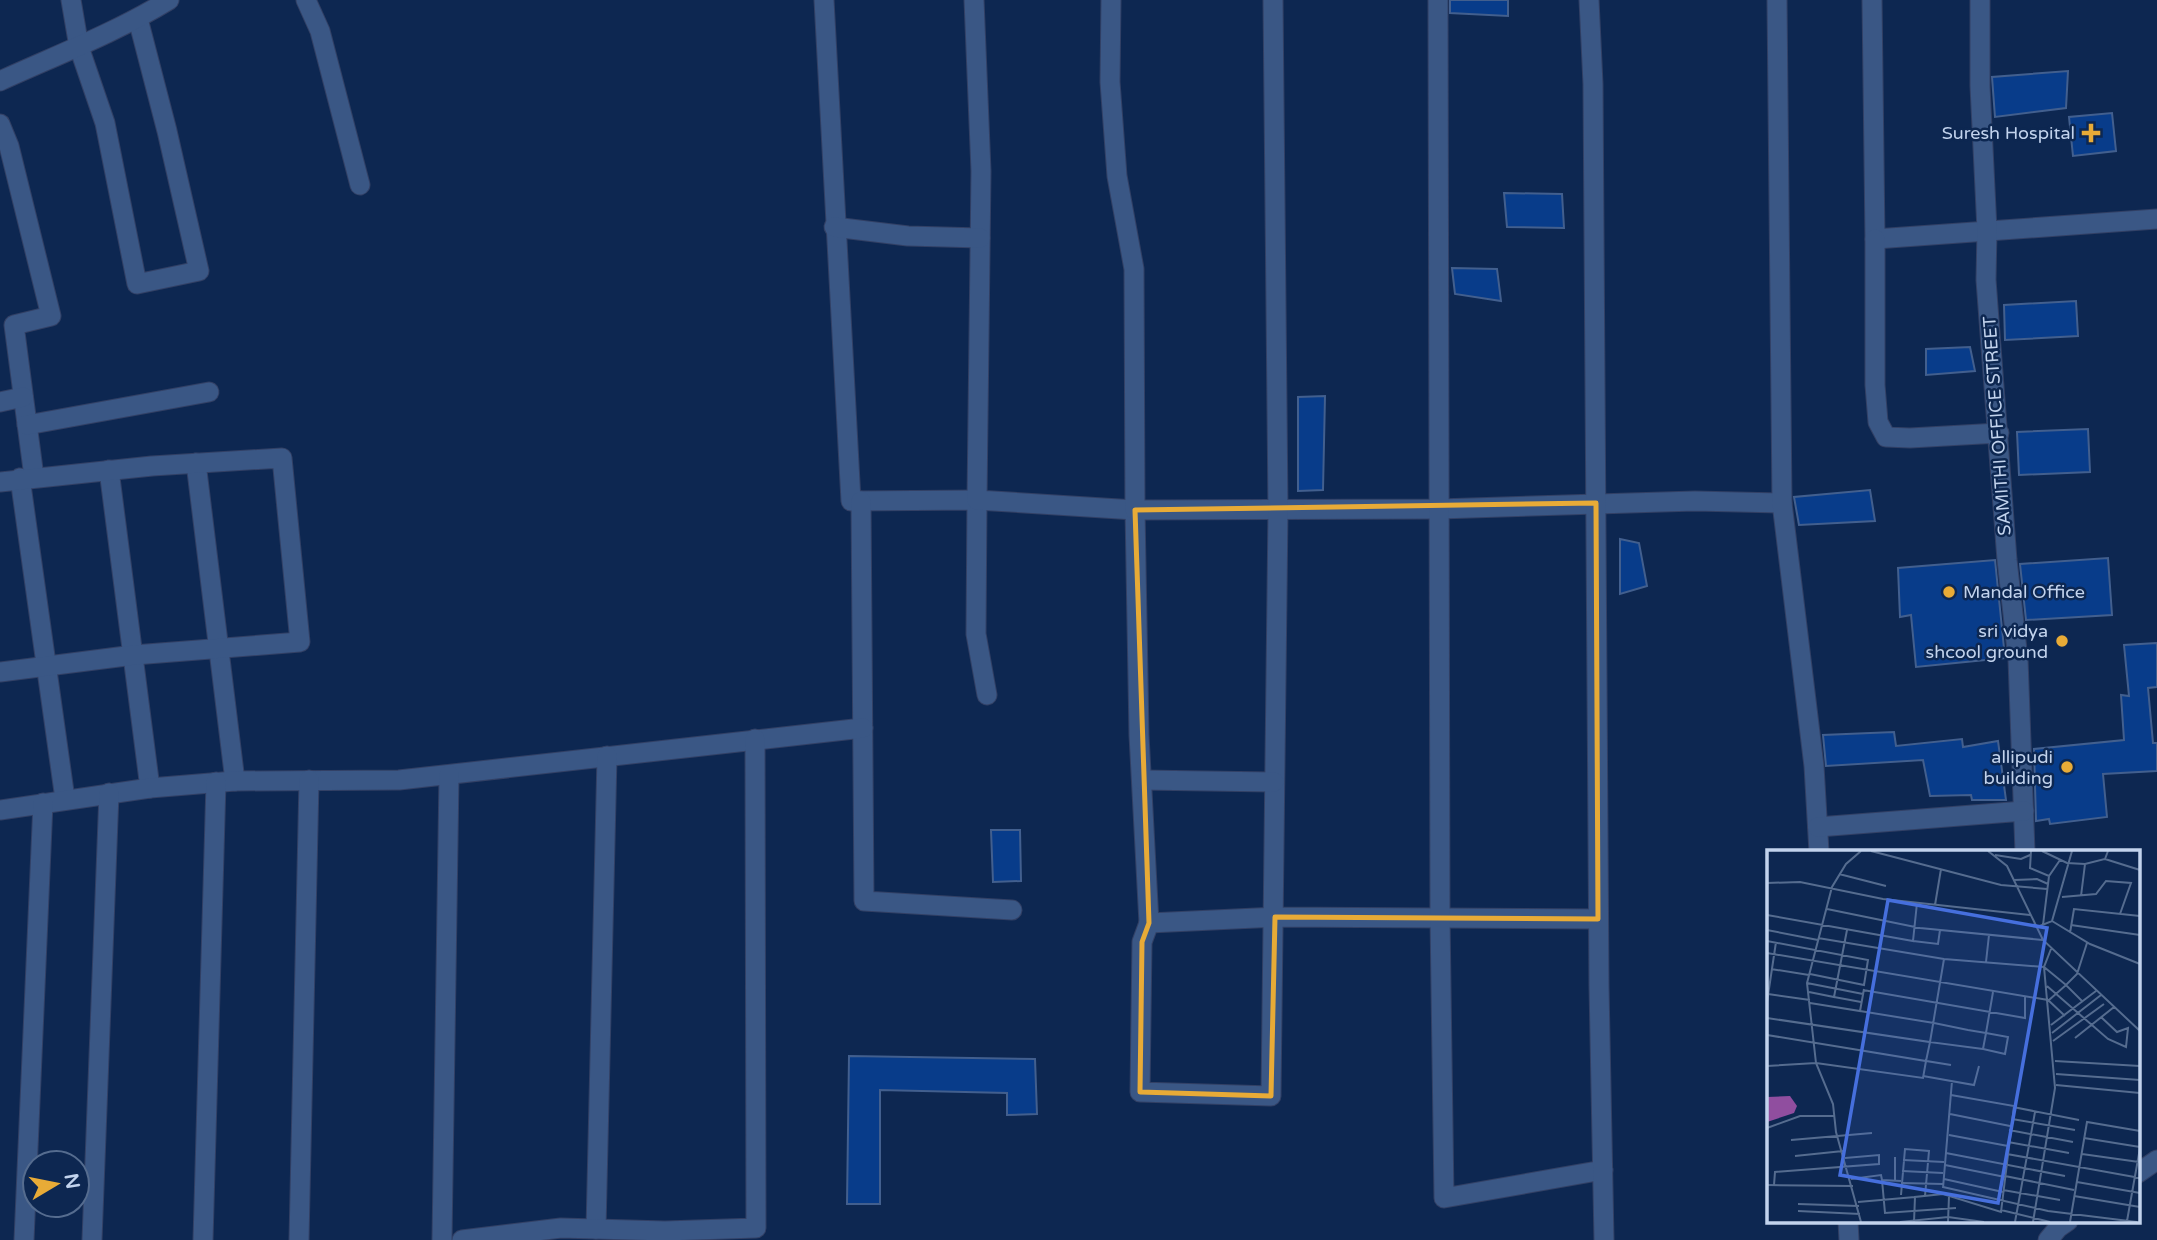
<svg xmlns="http://www.w3.org/2000/svg" width="2157" height="1240" font-family="'Varela Round',sans-serif">
	<rect width="100%" height="100%" fill="#0d2751"/>
	<g fill="#083c8a" stroke="#425f8e" stroke-width="2">
		<path d="M1450,0H1508V16L1450,13Z"/>
		<path d="M2068,71L2066,108L1995,117L1992,77Z"/>
		<path d="M2112,113L2116,151L2073,156L2069,117Z"/>
		<path d="M1504,193L1562,194L1564,228L1507,227Z"/>
		<path d="M1452,268L1497,269L1501,301L1455,294Z"/>
		<path d="M2076,301L2078,336L2005,340L2004,305Z"/>
		<path d="M1970,347L1975,371L1926,375V349Z"/>
		<path d="M1325,396L1323,490L1298,491V397Z"/>
		<path d="M2088,429L2090,472L2019,475L2017,432Z"/>
		<path d="M1870,490L1875,521L1799,525L1794,497Z"/>
		<path d="M1620,539L1639,543L1647,586L1620,594Z"/>
		<path d="M2108,558L2112,615L2026,620L2020,564Z"/>
		<path d="M1995,560L2005,658L1916,667L1911,615L1900,617L1898,568Z"/>
		<path d="M2157,643V687L2148,688L2153,743H2157V771L2103,774L2107,817L2050,824L2049,819L2036,821L2034,749L2124,740L2121,695L2129,696L2124,645Z"/>
		<path d="M1894,732L1896,746L1962,739L1963,747L1998,741L2006,800H1972L1971,795L1930,796L1923,760L1826,766L1823,735Z"/>
		<path d="M991,830H1020L1021,881L993,882Z"/>
		<path d="M849,1056L1035,1059L1037,1114L1007,1115V1093L880,1090V1204H847Z"/>
	</g>
	<g fill="none" stroke-linecap="round" stroke-linejoin="round">
		<g stroke="#324065" stroke-width="21">
			<g id="minor">
				<path d="M71,0L79,47L105,123L137,284L199,271L167,131L138,19"/>
				<path d="M306,0L320,31L360,185"/>
				<path d="M824,0L851,501L977,500L976,634L987,695"/>
				<path d="M974,0L981,171L977,500L1135,510L1139,735L1149,923"/>
				<path d="M1111,0L1110,82L1117,176L1134,269L1135,510L1439,509L1695,501L1782,503"/>
				<path d="M1273,0L1278,510L1271,1096L1140,1092L1142,942L1149,923L1275,917L1598,919"/>
				<path d="M1438,0L1440,917L1444,1198L1603,1170"/>
				<path d="M1589,0L1593,84L1599,986L1604,1240"/>
				<path d="M1777,0L1782,503L1814,766L1819,852"/>
				<path d="M1872,0L1875,239L2157,219"/>
				<path d="M1980,0V86L1987,230L1986,280L2007,560L2018,659L2025,852"/>
				<path d="M0,124L9,146L51,316L14,325L34,477"/>
				<path d="M834,227L908,236L980,238"/>
				<path d="M1875,239V385L1878,422L1886,437L1910,438L1999,433"/>
				<path d="M0,402L23,397"/>
				<path d="M27,425L209,392"/>
				<path d="M196,463L235,781"/>
				<path d="M109,470L150,788"/>
				<path d="M20,478L65,799"/>
				<path d="M0,482L152,466L282,458L300,642L134,655L0,672"/>
				<path d="M861,501L864,901L1012,910"/>
				<path d="M1142,780L1274,782"/>
				<path d="M0,810L150,788L235,781L399,780L863,728"/>
				<path d="M1818,827L2024,811"/>
				<path d="M1848,1221L1849,1240"/>
				<path d="M596,1229L607,756"/>
				<path d="M24,1240L43,803"/>
				<path d="M92,1240L109,793"/>
				<path d="M203,1240L216,782"/>
				<path d="M299,1240L309,780"/>
				<path d="M442,1240L449,775"/>
				<path d="M462,1240L561,1228L665,1231L756,1228L755,739"/>
			</g>
		</g>
		<g stroke="#324065" stroke-width="21">
			<path id="tertiary" d="M0,81C57,55 115,33 169,0"/>
		</g>
		<g stroke="#324065" stroke-width="21">
			<g id="secondary">
				<path d="M2138,1173L2157,1160"/>
				<path d="M2048,1240L2058,1228L2068,1221"/>
			</g>
		</g>
		<use href="#minor" stroke="#3a5785" stroke-width="19"/>
		<use href="#tertiary" stroke="#3a5785" stroke-width="19"/>
		<use href="#secondary" stroke="#3a5785" stroke-width="19"/>
	</g>
	<path fill="none" stroke="#e8ab37" stroke-width="5" stroke-linejoin="round" d="M1596,503L1598,919L1275,917L1271,1096L1140,1092L1142,942L1149,923L1135,510Z"/>
	<g fill="#e8ab37" stroke="#0d2751" stroke-width="2.5">
		<path d="M2087.5 122.5h7v7h7v7h-7v7h-7v-7h-7v-7h7z"/>
		<circle cx="1949" cy="592" r="7"/>
		<circle cx="2062" cy="641" r="7"/>
		<circle cx="2067" cy="767" r="7"/>
	</g>
	<g text-anchor="middle" stroke-width="5" stroke-linejoin="round" paint-order="stroke">
		<g font-size="18" fill="#c2d3ed" stroke="#0d2751" text-anchor="end">
			<text x="2075" y="139">Suresh Hospital</text>
			<text x="1963" y="598" text-anchor="start">Mandal Office</text>
			<text x="2048" y="637">sri vidya<tspan x="2048" dy="21">shcool ground</tspan></text>
			<text x="2053" y="763">allipudi<tspan x="2053" dy="21">building</tspan></text>
		</g>
		<g font-size="18" fill="#c2d3ed" stroke="#0d2751">
			<text transform="translate(1997 426) rotate(-94)" y="6">SAMITHI OFFICE STREET</text>
		</g>
	</g>
	<g transform="translate(1767 850)">
		<rect width="373" height="373" fill="#0d2751"/>
		<path d="M23,246L30,256L27,263L0,272V247Z" fill="#904e9f"/>
		<path fill="none" stroke="#556c8f" stroke-width="2" d="M94,1L79,14L65,37L40,133L49,213L66,254L69,282L94,372M104,1L234,35L280,39M221,1L240,16L276,90L373,181M264,1L263,18L282,26L293,10M275,1L300,13L318,14L338,9L341,1M228,5L254,9L263,5M338,9L373,20M72,24L119,36M247,30L270,29L281,34M0,33L33,32L116,49L263,65M314,46L318,14M295,47L329,44L339,31L364,33L353,64M168,55L174,19M60,59L153,78L276,90M0,65L146,91L150,53M285,71L305,1M276,75L282,26M304,75L373,85M270,77L285,71L323,94L373,114M0,80L51,90M303,83L307,59L373,66M51,88L177,109L277,117L299,135L310,124L320,93M0,91L101,110L97,135L43,124M146,91L171,94L173,80M0,103L281,150L298,166M219,112L222,85M4,119L42,125M40,133L96,144M280,136L341,189L359,197L361,178L350,182L334,167M96,140L258,168V147M42,142L67,147L80,80M1,144L43,150M67,147L94,152M282,150L299,135L316,152M0,152L9,92M43,153L93,161L97,139M0,160V183M93,161L167,173L201,180L219,183L241,187L238,204L216,199L219,183L226,142M0,168L163,192L177,109M284,175L329,141M285,183L334,145M0,185L159,211L163,192L216,199M308,188L347,157M286,191L337,154M288,211L373,216M0,216L49,213L156,228L159,211L184,215M289,224L373,230M156,226L207,235L212,216M289,235L373,243M246,257L312,270M183,264L243,276M245,269L308,280M0,278L33,266H67M242,280L306,292M182,285L241,296M317,288L373,297M24,290L105,283M241,292L302,303M179,303L298,326M240,304L373,328M315,304L372,312M28,306L76,301M128,307V331M136,310L177,312M178,315L238,327M135,321L176,323M238,326L307,340M84,329L114,325L115,330L134,331M177,329L236,342M115,330L118,363L189,358M310,332L373,343M134,333L176,334M0,335L86,336M7,335L8,322L112,314V305L78,308M176,337L281,361L370,372M176,338L185,231M236,340L293,350M134,345L138,299L162,301L158,346M307,346L373,357M91,352L148,347M31,354L92,356M234,360L283,372M31,361L93,364M360,371L373,298M133,372L181,367L217,372M147,372L148,347L176,344L234,362L247,256L184,245M181,372L182,346M248,372L268,262M266,372L288,238L277,117L284,99M303,372L320,272L373,281"/>
		<path fill="#466fdd" fill-opacity="0.15" stroke="#466fdd" stroke-width="3.5" d="M121,50L280,78L231,353L73,325Z"/>
		<rect width="373" height="373" fill="none" stroke="#c2d3ed" stroke-width="3.5"/>
	</g>
	<g transform="translate(56 1184) rotate(80)"><circle r="33" fill="#0d2751" stroke="#556c8f" stroke-width="2"/>
	<path d="M0-5L12 26L0 18L-12 26Z" fill="#e8ab37"/>
	<text y="-10" font-size="19" font-weight="bold" text-anchor="middle" fill="#c2d3ed">N</text>
	</g>
</svg>
